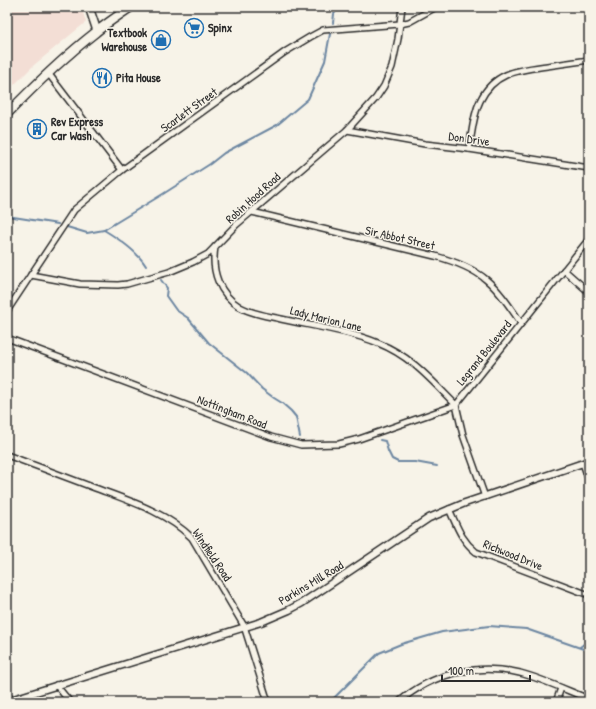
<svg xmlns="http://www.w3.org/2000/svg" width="596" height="709" font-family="'Patrick Hand',sans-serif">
	<rect width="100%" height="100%" fill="#f7f3e8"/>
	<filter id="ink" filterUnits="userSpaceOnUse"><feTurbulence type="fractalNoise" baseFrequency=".025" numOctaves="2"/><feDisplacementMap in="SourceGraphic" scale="8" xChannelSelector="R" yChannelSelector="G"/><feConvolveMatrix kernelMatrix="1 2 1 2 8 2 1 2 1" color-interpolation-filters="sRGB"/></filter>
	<g filter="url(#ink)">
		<path fill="#f3ded5" d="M7,7H81L86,22L34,65L7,92Z"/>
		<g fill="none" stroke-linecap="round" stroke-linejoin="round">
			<g stroke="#6c86a1" stroke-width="2">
				<path d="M333,23L334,14L339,7"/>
				<path d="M7,216L58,224"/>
				<path d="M67,227L87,233L104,230L163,194L210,164L224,153L277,125L308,99L325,61L330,34"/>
				<path d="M104,230C119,239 137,251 146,266"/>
				<path d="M161,280L167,288L166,296L176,310L188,318L209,343L247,373L262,389L274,398L282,403L291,411L296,417L300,437"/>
				<path d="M380,440L385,441L388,451L392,459L398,462H415L437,466"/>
				<path d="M580,647L589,640"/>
				<path d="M330,702L379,653L401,644L442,632L489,626L526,629L589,651"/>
			</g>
			<g stroke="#2b2b2b" stroke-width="8">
				<g id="minor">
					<path d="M48,73L122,170"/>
					<path d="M347,130L425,144L469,149L589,168"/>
					<path d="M469,149C472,133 473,115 480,101C494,72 518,70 547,66C561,64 575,62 589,60"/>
					<path d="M252,212L435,256C483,269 494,283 521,323"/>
					<path d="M564,270L589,292"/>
					<path d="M31,275L80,284L118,285L127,284L169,272L193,262L208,254L236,225L347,130L376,98L384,86L392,67L398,39L402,7"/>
					<path d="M7,311L74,210L122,170L285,52L310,37L323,30L400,24L409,22L436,7"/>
					<path d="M7,338L271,437L301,445L339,444L359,439L456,405C431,380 411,356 378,343C349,331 312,326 281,319C268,316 252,314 240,307C219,294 211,271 215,247"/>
					<path d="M7,455C36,466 66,477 95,488C130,501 166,512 192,538L244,626L268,702"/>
					<path d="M583,463L589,481"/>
					<path d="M485,497L463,435L456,405L589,239"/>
					<path d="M449,509C457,526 461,540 476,552L589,595"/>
					<path d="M56,685L70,702"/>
					<path d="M399,702C432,673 477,663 520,673C543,679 566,690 589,699"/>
					<path d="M556,702L561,688"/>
				</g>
			</g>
			<g stroke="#2b2b2b" stroke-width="9">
				<path id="tertiary" d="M7,701L261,622L289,610L302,603L429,518L465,503L589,461"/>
			</g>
			<g stroke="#2b2b2b" stroke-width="10">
				<path id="secondary" d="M89,7L97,31"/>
			</g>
			<g stroke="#2b2b2b" stroke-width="11">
				<path id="primary" d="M7,114C35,85 64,57 96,32C107,23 119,15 131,7"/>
			</g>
			<use href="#minor" stroke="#f7f3e8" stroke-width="5"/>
			<use href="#tertiary" stroke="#f7f3e8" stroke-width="6"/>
			<use href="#secondary" stroke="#f7f3e8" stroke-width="7"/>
			<use href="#primary" stroke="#f7f3e8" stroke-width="8"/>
		</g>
	</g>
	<defs>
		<g id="supermarket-ring" transform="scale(1)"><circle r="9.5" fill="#f7f3e8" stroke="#1f6fb2" stroke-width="1.5"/><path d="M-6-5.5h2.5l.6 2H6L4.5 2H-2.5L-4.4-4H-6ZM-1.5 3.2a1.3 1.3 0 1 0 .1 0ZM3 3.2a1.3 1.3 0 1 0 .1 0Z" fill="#1f6fb2"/></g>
		<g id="shop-ring" transform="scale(1)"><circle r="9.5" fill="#f7f3e8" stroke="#1f6fb2" stroke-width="1.5"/><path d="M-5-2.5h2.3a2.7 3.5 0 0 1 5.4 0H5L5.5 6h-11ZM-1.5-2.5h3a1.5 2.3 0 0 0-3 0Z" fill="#1f6fb2"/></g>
		<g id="restaurant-ring" transform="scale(1)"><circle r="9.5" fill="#f7f3e8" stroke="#1f6fb2" stroke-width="1.5"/><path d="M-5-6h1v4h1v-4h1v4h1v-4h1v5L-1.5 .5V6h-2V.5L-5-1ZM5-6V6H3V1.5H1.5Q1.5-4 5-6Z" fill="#1f6fb2"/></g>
		<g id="building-ring" transform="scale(1)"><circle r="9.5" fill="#f7f3e8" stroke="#1f6fb2" stroke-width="1.5"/><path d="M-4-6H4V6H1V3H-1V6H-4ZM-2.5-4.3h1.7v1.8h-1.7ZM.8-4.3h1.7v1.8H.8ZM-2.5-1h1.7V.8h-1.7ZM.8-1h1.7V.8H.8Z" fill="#1f6fb2"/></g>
	</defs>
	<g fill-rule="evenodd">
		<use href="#supermarket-ring" x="194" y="28"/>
		<use href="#shop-ring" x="161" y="40"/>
		<use href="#restaurant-ring" x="102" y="78"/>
		<use href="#building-ring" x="37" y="129"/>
	</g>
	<g text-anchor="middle" stroke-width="3" stroke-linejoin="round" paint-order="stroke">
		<g font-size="12" font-weight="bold" fill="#2b2b2b" stroke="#f7f3e8" text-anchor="start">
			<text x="208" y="32">Spinx</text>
			<text x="147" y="37" text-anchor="end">Textbook<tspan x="147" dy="14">Warehouse</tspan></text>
			<text x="116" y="82">Pita House</text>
			<text x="51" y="126">Rev Express<tspan x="51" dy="14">Car Wash</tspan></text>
		</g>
		<g font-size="12" fill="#2b2b2b" stroke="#f7f3e8">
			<text transform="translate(189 110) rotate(-36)" y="4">Scarlett Street</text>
			<text transform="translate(469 139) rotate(8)" y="4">Don Drive</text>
			<text transform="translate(253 198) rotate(-42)" y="4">Robin Hood Road</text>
			<text transform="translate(400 238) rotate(13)" y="4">Sir Abbot Street</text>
			<text transform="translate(326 319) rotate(14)" y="4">Lady Marion Lane</text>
			<text transform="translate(484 353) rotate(-51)" y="4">Legrand Boulevard</text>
			<text transform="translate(232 412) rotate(21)" y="4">Nottingham Road</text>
			<text transform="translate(212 555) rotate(56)" y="4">Windfield Road</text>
			<text transform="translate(513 555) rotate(22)" y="4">Richwood Drive</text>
			<text transform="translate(311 583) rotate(-31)" y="4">Parkins Mill Road</text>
		</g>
	</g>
	<rect width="596" height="709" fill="none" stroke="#f7f3e8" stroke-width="24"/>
	<rect x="12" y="12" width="572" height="685" fill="none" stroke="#2b2b2b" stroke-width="1.5" filter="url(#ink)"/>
	<path d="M442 675v6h88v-6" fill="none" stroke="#2b2b2b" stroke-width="2"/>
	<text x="448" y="675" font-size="12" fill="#2b2b2b" stroke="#f7f3e8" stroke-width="3" paint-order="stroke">100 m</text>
</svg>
